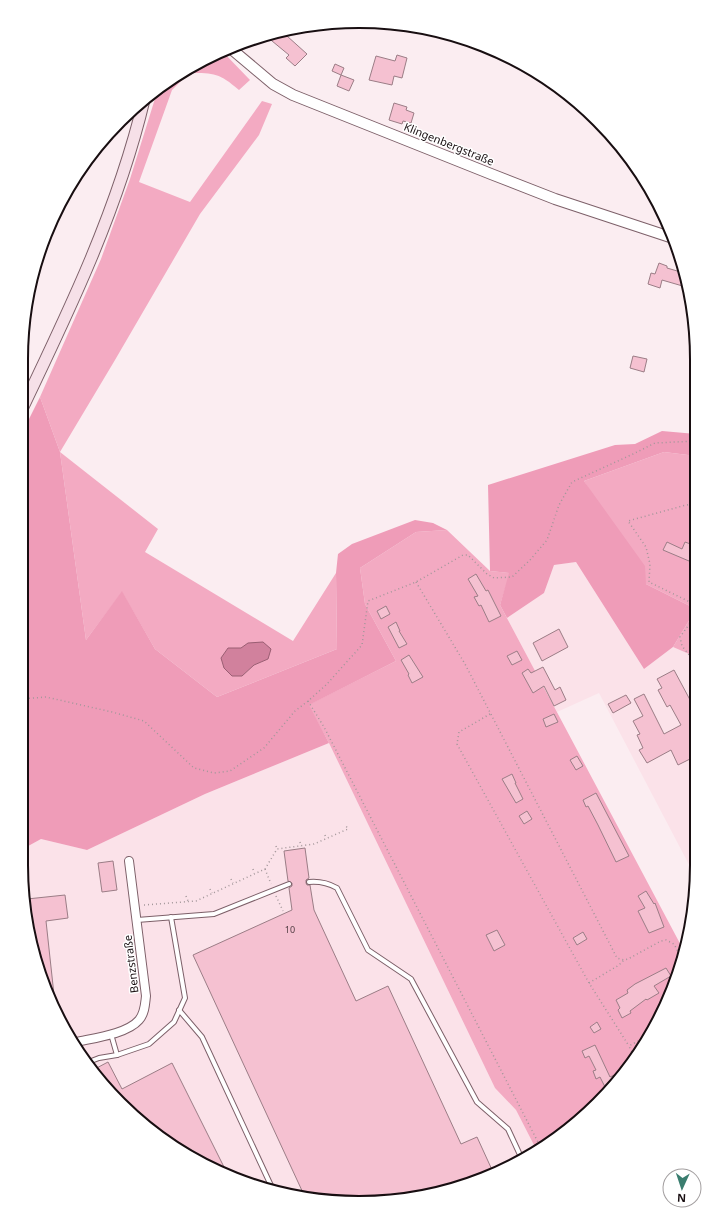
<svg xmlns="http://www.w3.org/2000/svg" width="718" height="1224" font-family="'Noto Sans',sans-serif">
	<rect width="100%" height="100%" fill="#fbedf1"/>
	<g fill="#fbe2e9">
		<path d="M576,562L644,669L673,647L696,657V878L599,693L557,712L507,618L544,593L554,565Z"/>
		<path d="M329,743L495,1088L516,1110L536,1149L468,1185L381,1202L271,1191L171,1146L91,1071L39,973L21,865V850L41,839L87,850L205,794Z"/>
	</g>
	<g fill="#f3aac2" fill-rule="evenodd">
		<path d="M222,51L250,80L239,90C219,73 215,73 189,73L172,90L139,182L190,202L262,101L272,104L259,135L200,214L115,360L60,452L158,529L145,552L293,641L336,573L337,649L217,697L155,649L122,592L86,640L60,452L40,397L101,259L130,179L158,89L171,78ZM228,648H241L267,659L254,665L242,676Z"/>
		<path d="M664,452L696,456V657L673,647L696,609L646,584L584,481Z"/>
		<path d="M447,530L490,571L510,573L500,605L684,951L679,973L640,1053L565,1133L536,1149L516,1110L495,1088L329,743L308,705L396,661L365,604L360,568L416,532Z"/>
	</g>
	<g fill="#ef9cb8">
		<path d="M40,397L60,452L86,640L122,591L155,649L217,697L337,649L336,573L338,554L352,544L415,520L433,523L447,530L416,532L360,568L365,604L396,661L309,705L329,743L205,794L87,850L41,839L21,850L22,433Z"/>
		<path d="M662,431L696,434V456L664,452L584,481L645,566L646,584L696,609L673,647L644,669L576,562L554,565L544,593L507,618L500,605L509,573L490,571L488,485L615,445L635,444Z"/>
	</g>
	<path fill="#d1819d" stroke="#9a5e73" d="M263,642L271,649L268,659L254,665L242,676H232L224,668L221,658L228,648H241L248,643Z"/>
	<g fill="#f5c1d1" stroke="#9b7d86">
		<path d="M295,27L287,36L307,54L295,66L286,58L289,55L266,36Z"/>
		<path d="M397,55L407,58L402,78L394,76L392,85L369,80L376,56L395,61Z"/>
		<path d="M335,64L344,68L341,75L332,71Z"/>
		<path d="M341,75L354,80L349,91L337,86Z"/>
		<path d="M394,103L407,107L406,110L414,113L411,123L403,121L402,124L389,120Z"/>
		<path d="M659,263L667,266V268L684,273L686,287L662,280L660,288L648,284L651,273L655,274Z"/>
		<path d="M633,356L647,359L644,372L630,368Z"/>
		<path d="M667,542L682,549L685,542L696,546L689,561L663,550Z"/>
		<path d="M476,574L486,591L488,590L501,616L489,622L481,605L479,606L474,597L478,596L468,579Z"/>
		<path d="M386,606L390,614L381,619L377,611Z"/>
		<path d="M396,622L400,631H399L407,644L399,648L388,627Z"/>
		<path d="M559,629L568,647L542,661L533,643Z"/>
		<path d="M517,651L522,660L512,665L507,656Z"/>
		<path d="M409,655L423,677L412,683L408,675L409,674L401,660Z"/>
		<path d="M543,667L555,690L560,687L566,700L554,706L544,686L533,693L522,673L528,669L531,673Z"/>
		<path d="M674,670L696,711L691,713L696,722V756L678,765L671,750L647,763L639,750L643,748L637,735L640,734L633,721L643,716L634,699L644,694L664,734L681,725L670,705L667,707L658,690L662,688L657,679Z"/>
		<path d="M626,695L631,703L613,713L608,704Z"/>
		<path d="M554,714L558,722L546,727L543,719Z"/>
		<path d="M577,756L583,766L576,770L570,760Z"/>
		<path d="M512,774L516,783H515L523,799L516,803L502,779Z"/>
		<path d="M596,793L629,856L616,862L598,825L588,806L586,807L583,800Z"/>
		<path d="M527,811L532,819L524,824L519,816Z"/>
		<path d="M305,848L309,878L306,880V883L307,885H310L314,910L356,1001L388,986L461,1144L477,1137L493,1172L468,1185L381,1202L304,1195L193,955L292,910L289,888L292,886V883L288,881L284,851Z"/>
		<path d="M113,861L117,890L102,892L98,863Z"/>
		<path d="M646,891L654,904L655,903L664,927L649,933L638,911L645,908L638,896Z"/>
		<path d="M65,895L68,918L46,921L55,1004L39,973L27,899Z"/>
		<path d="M497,930L505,945L494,951L486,935Z"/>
		<path d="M583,932L587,939L577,945L573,938Z"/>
		<path d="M666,968L671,976L654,986L659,993L647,1000L646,999L630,1011L631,1013L622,1018L618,1010L620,1008L616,1000L628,993L627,990L635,984Z"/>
		<path d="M597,1022L601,1029L594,1033L590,1027Z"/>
		<path d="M595,1045L610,1077L623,1071L606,1089L600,1077L596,1079L593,1071L596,1070L589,1056L585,1058L582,1051Z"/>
		<path d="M108,1062L122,1089L172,1063L226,1171L171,1146L91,1071Z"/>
	</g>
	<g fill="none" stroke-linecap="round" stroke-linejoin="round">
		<g stroke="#7d6069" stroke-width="6">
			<g id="service">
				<path d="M309,882C320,881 328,883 337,888L368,950L411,979L477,1102L508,1129L521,1157"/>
				<path d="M137,920L214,914L289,884"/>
				<path d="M179,1010L202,1037L274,1192"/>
				<path d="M111,1034L117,1055"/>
				<path d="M86,1063L99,1058L117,1055L149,1044L174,1022L185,998L171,917"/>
			</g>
		</g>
		<g stroke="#7d6069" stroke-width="10">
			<path id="minor" d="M76,1042C94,1038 127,1034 139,1020C145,1013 145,1004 146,996L129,861"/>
		</g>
		<g stroke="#7d6069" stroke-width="12">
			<path id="tertiary" d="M229,47L273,84L293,95L491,174L555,199L673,238"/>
		</g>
		<g stroke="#7d6069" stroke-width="13">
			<path id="secondary" d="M22,409C70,309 118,209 144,100"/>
		</g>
		<g stroke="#a3979a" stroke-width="1.5" stroke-dasharray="1 3" stroke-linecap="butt">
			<path d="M213,56L225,57"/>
			<path d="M696,504L686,505L628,521L646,547L650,564L649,582L696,605"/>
			<path d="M416,582L465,664L617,958L624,960L628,959L661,941L666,940L674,944L682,959"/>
			<path d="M694,661L682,646L680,637L696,615"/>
			<path d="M21,699L46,697L112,712L144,721L194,768L214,773L230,771L264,748L295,711L308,701L326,685L362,645L368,601L416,582L463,555H468L487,574L494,578L512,577L530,560L547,540L559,505L572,482L633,454L655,443L696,441"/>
			<path d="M308,701L324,727L540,1146"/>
			<path d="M490,714L459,732L457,744L589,983L629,1046"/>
			<path d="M325,835L326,839"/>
			<path d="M300,842L301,846"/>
			<path d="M276,846L277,849"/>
			<path d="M253,869L254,873"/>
			<path d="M265,869L271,884"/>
			<path d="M231,879L233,883"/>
			<path d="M210,889L212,893"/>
			<path d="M186,896L188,901"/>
			<path d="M276,896L283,911"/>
			<path d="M144,905L196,901L265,869L277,849L314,844L348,829L346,826"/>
			<path d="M589,983L619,965L624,960"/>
			<path d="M635,1059L629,1046L649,1035"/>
		</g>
		<use href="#service" stroke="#fff" stroke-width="4"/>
		<use href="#minor" stroke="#fff" stroke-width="8"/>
		<use href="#tertiary" stroke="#fff" stroke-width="10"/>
		<use href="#secondary" stroke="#f6e0e8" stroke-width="11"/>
	</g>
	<g text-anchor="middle" stroke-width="3" stroke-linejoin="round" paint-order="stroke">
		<g font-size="9" fill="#4f3b41">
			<text x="290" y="933">10</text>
		</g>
		<g font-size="11" fill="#180e11" stroke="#fff">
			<text transform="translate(449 144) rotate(22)" y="4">Klingenbergstraße</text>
			<text transform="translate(131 964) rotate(-97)" y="4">Benzstraße</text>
		</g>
	</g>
	<path d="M0 0H718V1224H0ZM359 28H359A331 331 0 0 1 690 359V865A331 331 0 0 1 359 1196H359A331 331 0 0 1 28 865V359A331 331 0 0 1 359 28Z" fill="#fff" fill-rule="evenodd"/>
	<path fill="none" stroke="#180e11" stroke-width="2" d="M359 28H359A331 331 0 0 1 690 359V865A331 331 0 0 1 359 1196H359A331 331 0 0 1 28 865V359A331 331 0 0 1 359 28Z"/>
	<g transform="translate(682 1188) rotate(183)"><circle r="19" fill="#ffffff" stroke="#a39fa0"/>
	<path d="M0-3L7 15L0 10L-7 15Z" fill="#3a7d6f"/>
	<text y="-6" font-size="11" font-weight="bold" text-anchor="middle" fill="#180e11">N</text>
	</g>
</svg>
